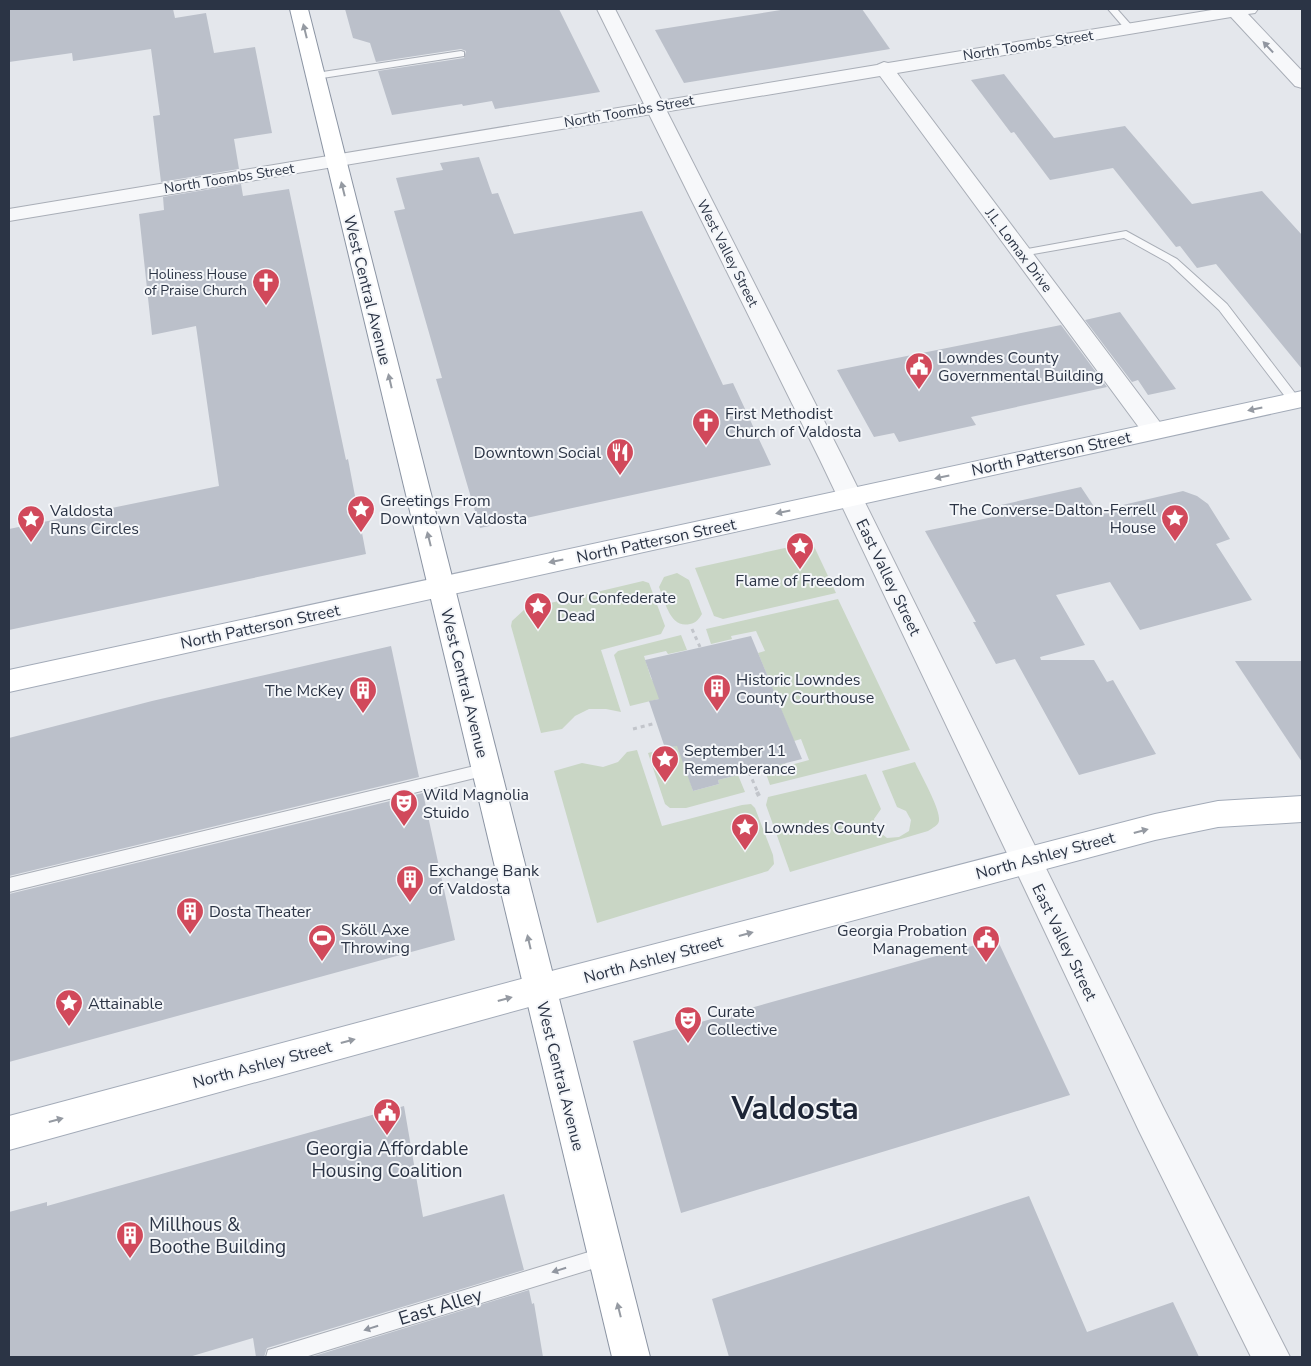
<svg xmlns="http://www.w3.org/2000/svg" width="1311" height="1366" font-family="'Nunito Sans',sans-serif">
	<rect width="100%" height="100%" fill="#e4e7ec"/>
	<g fill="#c9d6c5">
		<path d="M812,542L836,593L723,619L714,616L695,568Z"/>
		<path d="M677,573L689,580L702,614C699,619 696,623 690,624C670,629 665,601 659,587L664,577Z"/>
		<path d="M643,581L649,583L665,626L661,634L601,650L621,712L606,709H589L575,716L562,729L541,733L511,626L512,621L525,609Z"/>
		<path d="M838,599L910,750L770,785L764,768L785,763L787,766L809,760L801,739L794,741L758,653L765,651L756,631L731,636L732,639L711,644L706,629Z"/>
		<path d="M681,635L687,650L668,654L666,651L644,656L651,678L663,698L630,706L614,655L618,651Z"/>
		<path d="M679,745L693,791L719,784L718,780L738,775L745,792L686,808H670L665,804L648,753Z"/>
		<path d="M637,750L662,826L742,805L751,804L755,808L773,855L774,864L768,871L597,923L554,771L582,763L603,767L618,762L627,752Z"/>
		<path d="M915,762C920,774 941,809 939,821C938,826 932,828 928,831L790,872L766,805L768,797L866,774L881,809L874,819L877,830L887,838L899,837L909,831L911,820L906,811L897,807L882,771Z"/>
	</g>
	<g fill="#bbc0ca">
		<path d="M9,9H173L175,18L206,13L214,53L255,47L272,133L234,139L239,169L161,182L153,116L160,115L151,49L73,61L72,53L9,62Z"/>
		<path d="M345,9H559L600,92L495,109L492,101L463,106L462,104L392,115L378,71L464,58L466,51L461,49L376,62L370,43L353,38Z"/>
		<path d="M787,9H862L890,49L684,83L655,30Z"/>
		<path d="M1004,74L1054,138L1125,126L1192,204L1262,191L1302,235V369L1216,264L1197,268L1180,246L1176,247L1113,168L1050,180L1014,132L1011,133L971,80Z"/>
		<path d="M479,157L492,194L498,193L514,234L642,211L723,385L733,383L771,465L480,528L436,379L442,378L394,211L405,209L396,178L443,170L440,163Z"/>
		<path d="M241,184L243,196L289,189L346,460L348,459L366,554L9,630V529L219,486L196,326L152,335L139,214L164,210L163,197Z"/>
		<path d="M1120,312L1176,389L1148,395L1138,380L1132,382L1085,320Z"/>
		<path d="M1061,325L1107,387L971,417L976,425L899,442L894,433L874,437L837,370Z"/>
		<path d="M1081,487L1097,511L1183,491L1197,496L1208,504L1230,539L1216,544L1252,600L1140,630L1110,582L1056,595L1085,645L1040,657L1041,660H1094L1107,682L1113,680L1156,754L1079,775L1015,659L996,664L973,622H976L925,531L998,516L992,507Z"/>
		<path d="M751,636L802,759L718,780L719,784L693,791L677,746L665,748L649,701L659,699L645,660Z"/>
		<path d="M391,646L419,777L9,876V738L152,701Z"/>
		<path d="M1235,661H1302V762Z"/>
		<path d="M423,793L455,940L9,1062V894Z"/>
		<path d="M997,939L1070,1095L681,1213L633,1041Z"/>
		<path d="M404,1106L423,1217L504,1194L524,1270L267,1348L264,1357H256L253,1338L189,1357H9V1212L47,1202V1206Z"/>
		<path d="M1029,1196L1087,1332L1173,1302L1199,1357H729L712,1299Z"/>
		<path d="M529,1290L532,1304L534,1303L543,1357H311Z"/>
	</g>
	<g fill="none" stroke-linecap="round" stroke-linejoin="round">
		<g stroke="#a9aeb7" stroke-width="2">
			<g id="service">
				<path d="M1108,9H1117L1132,26V30H1126Z"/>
				<path d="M461,51L464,52V56L316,79L311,76L316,73Z"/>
				<path d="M1126,231L1177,259L1227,304L1298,397L1300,400L1298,403H1290L1219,310L1169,263L1124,238L1022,256L1017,253L1022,250Z"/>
				<path d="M487,763L492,765L494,769L492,773L487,775L9,892V878Z"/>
				<path d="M605,1247L611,1250L614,1256L611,1262L605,1265L305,1357H266L268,1350L275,1348Z"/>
			</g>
		</g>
		<g stroke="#a9aeb7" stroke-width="2">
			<g id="minor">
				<path d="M1218,9H1258L1255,13L1248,14L1302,71V88L1295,86L1231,17L897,73L1162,425L1166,431L1162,437L1154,439L1146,437L880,76L9,221V209L877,65L884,62L888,63Z"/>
				<path d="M1026,847L1037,850L1163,1107L1290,1357H1251L1139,1131L1011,860L1015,850Z"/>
			</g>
		</g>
		<g stroke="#a9aeb7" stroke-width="2">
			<path id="tertiary" d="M597,9H615L844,460L1037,850L1041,860L1037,870L1026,873L1015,870L820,460Z"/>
		</g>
		<g stroke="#a3abb8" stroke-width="2">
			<g id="primary">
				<path d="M1302,391V407L9,692V670Z"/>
				<path d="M1302,796V822L1218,827L1155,840L540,1004L9,1150V1116L540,974L1155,814L1218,801Z"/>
			</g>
		</g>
		<g stroke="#8b94a3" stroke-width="2">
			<path id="trunk" d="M290,9H308L650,1357H612Z"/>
		</g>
		<g stroke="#c2c5cb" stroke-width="3" stroke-dasharray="4 4" stroke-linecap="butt">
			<path d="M692,629L700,647"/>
			<path d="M633,729L656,723"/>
			<path d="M749,772L758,793"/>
		</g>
		<path stroke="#c2c5cb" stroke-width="4" stroke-dasharray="4.5 4.5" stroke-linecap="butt" d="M757,792L759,796"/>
		<use href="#service" fill="#f7f8fa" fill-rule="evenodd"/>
		<use href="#minor" fill="#f7f8fa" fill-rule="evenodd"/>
		<use href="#tertiary" fill="#f7f8fa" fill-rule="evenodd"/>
		<use href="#primary" fill="#fff" fill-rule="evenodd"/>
		<use href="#trunk" fill="#fff" fill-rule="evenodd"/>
	</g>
	<defs><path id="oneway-solid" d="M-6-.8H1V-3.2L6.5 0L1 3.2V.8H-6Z" transform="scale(1.25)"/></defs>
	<g fill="#959aa2">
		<use href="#oneway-solid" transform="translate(305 31) rotate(-104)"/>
		<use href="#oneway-solid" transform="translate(343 189) rotate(-104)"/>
		<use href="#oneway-solid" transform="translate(390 381) rotate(-103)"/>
		<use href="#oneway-solid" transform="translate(1255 409) rotate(168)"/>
		<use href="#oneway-solid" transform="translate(942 477) rotate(168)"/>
		<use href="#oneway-solid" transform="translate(783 512) rotate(168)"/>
		<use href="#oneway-solid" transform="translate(429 539) rotate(-104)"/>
		<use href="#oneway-solid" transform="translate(556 561) rotate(168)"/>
		<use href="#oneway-solid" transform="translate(1141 831) rotate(-15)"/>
		<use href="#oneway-solid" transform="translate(746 934) rotate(-15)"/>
		<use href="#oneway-solid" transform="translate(529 942) rotate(-103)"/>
		<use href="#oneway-solid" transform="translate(505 999) rotate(-15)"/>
		<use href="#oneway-solid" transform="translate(348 1041) rotate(-15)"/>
		<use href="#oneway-solid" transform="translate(56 1120) rotate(-15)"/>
		<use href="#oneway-solid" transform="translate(619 1310) rotate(-104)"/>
	</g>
	<g fill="#9196a0">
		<use href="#oneway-solid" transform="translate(1268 47) rotate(-133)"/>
		<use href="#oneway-solid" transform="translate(559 1270) rotate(163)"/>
		<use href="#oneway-solid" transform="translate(371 1328) rotate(163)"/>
	</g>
	<defs>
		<g id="church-pin" transform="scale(1.4375)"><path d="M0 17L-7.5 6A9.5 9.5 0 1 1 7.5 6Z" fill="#d1495b" stroke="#f4f6f9"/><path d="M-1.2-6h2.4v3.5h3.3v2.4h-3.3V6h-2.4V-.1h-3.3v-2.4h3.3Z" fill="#fff"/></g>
		<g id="civic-pin" transform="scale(1.4375)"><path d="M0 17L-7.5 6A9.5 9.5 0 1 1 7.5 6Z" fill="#d1495b" stroke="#f4f6f9"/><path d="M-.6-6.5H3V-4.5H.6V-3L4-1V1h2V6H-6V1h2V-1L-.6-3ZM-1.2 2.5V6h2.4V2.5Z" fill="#fff"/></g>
		<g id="restaurant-pin" transform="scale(1.4375)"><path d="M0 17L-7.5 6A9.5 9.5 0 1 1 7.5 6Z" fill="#d1495b" stroke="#f4f6f9"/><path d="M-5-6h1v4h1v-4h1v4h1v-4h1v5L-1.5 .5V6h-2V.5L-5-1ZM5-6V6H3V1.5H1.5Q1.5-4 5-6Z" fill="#fff"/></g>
		<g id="sight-pin" transform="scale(1.4375)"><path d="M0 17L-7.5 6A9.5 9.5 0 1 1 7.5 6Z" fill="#d1495b" stroke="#f4f6f9"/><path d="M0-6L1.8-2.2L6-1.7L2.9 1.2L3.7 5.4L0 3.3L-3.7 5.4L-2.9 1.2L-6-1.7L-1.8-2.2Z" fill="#fff"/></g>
		<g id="building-pin" transform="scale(1.4375)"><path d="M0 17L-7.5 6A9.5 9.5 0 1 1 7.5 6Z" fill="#d1495b" stroke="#f4f6f9"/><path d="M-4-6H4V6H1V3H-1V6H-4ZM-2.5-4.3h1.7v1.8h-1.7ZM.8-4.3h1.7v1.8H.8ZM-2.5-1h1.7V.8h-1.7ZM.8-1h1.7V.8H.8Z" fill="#fff"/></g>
		<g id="theatre-pin" transform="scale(1.4375)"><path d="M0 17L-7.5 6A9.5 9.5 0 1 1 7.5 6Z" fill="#d1495b" stroke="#f4f6f9"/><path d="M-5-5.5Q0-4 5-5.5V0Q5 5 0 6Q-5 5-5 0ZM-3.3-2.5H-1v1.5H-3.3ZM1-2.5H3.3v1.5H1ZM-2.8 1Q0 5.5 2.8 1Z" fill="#fff"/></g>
		<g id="stadium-pin" transform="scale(1.4375)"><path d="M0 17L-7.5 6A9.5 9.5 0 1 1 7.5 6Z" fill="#d1495b" stroke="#f4f6f9"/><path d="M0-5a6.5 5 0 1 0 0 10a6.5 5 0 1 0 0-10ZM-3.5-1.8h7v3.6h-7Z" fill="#fff"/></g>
	</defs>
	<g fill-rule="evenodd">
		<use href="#church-pin" x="266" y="282"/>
		<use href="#civic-pin" x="919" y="366"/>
		<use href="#church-pin" x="706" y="422"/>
		<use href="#restaurant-pin" x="620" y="452"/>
		<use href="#sight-pin" x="361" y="509"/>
		<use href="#sight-pin" x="1175" y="518"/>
		<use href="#sight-pin" x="31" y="519"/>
		<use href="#sight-pin" x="800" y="546"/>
		<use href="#sight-pin" x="538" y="606"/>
		<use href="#building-pin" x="717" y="688"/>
		<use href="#building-pin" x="363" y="690"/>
		<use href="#sight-pin" x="665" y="759"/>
		<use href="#theatre-pin" x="404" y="803"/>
		<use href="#sight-pin" x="745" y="827"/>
		<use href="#building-pin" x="410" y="879"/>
		<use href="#building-pin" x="190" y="911"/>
		<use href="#stadium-pin" x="322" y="938"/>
		<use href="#civic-pin" x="986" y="939"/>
		<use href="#sight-pin" x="69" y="1003"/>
		<use href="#theatre-pin" x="688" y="1020"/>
		<use href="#civic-pin" x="387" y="1112"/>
		<use href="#building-pin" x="130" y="1235"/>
	</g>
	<g text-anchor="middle" stroke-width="4" stroke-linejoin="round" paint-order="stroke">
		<g font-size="14" fill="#2b3445" stroke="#f4f6f9">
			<text transform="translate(1028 45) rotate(-9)" y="5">North Toombs Street</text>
			<text transform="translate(629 111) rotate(-10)" y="5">North Toombs Street</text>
			<text transform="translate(229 178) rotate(-9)" y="5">North Toombs Street</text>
			<text transform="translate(1019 250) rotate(53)" y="5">J.L. Lomax Drive</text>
			<text transform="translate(728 253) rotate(63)" y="5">West Valley Street</text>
		</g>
		<g font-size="14" fill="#2b3445" stroke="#f4f6f9" text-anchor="end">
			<text x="247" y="279">Holiness House<tspan x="247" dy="16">of Praise Church</tspan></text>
		</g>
		<g font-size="16" fill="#2b3445" stroke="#f4f6f9">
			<text transform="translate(368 290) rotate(76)" y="6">West Central Avenue</text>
			<text transform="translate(1051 453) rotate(-12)" y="6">North Patterson Street</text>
			<text transform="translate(656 540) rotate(-12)" y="6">North Patterson Street</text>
			<text transform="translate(889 577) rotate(64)" y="6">East Valley Street</text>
			<text transform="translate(260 626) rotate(-12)" y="6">North Patterson Street</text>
			<text transform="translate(465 683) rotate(76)" y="6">West Central Avenue</text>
			<text transform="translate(1045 855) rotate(-15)" y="6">North Ashley Street</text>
			<text transform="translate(1065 942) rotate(64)" y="6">East Valley Street</text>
			<text transform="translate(653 959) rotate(-15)" y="6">North Ashley Street</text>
			<text transform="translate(262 1064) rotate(-15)" y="6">North Ashley Street</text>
			<text transform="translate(561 1076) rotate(76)" y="6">West Central Avenue</text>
		</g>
		<g font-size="16" fill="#2b3445" stroke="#f4f6f9" text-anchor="start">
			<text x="938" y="363">Lowndes County<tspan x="938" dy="18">Governmental Building</tspan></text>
			<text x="725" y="419">First Methodist<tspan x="725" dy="18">Church of Valdosta</tspan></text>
			<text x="601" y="458" text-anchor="end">Downtown Social</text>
			<text x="380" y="506">Greetings From<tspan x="380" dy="18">Downtown Valdosta</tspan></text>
			<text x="1156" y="515" text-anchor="end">The Converse-Dalton-Ferrell<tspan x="1156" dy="18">House</tspan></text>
			<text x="50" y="516">Valdosta<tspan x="50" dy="18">Runs Circles</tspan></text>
			<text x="800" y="586" text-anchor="middle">Flame of Freedom</text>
			<text x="557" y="603">Our Confederate<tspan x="557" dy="18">Dead</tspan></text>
			<text x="736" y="685">Historic Lowndes<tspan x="736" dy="18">County Courthouse</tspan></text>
			<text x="344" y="696" text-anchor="end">The McKey</text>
			<text x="684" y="756">September 11<tspan x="684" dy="18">Rememberance</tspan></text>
			<text x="423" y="800">Wild Magnolia<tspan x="423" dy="18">Stuido</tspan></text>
			<text x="764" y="833">Lowndes County</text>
			<text x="429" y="876">Exchange Bank<tspan x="429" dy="18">of Valdosta</tspan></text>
			<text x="209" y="917">Dosta Theater</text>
			<text x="341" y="935">Sköll Axe<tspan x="341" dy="18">Throwing</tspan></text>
			<text x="967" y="936" text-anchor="end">Georgia Probation<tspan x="967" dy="18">Management</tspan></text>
			<text x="88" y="1009">Attainable</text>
			<text x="707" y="1017">Curate<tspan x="707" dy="18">Collective</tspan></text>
		</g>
		<g font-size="19" fill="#2b3445" stroke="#f4f6f9">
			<text x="387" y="1155">Georgia Affordable<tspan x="387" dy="22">Housing Coalition</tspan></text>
			<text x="149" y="1231" text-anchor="start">Millhous &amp;<tspan x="149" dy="22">Boothe Building</tspan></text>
		</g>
		<g font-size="19" fill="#2b3445" stroke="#f4f6f9">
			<text transform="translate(440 1306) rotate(-17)" y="7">East Alley</text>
		</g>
		<g font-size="31" font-weight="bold" fill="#1d2536" stroke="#f4f6f9">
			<text x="795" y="1119">Valdosta</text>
		</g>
	</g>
	<rect width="1311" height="1366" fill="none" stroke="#2b3445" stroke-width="20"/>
</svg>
